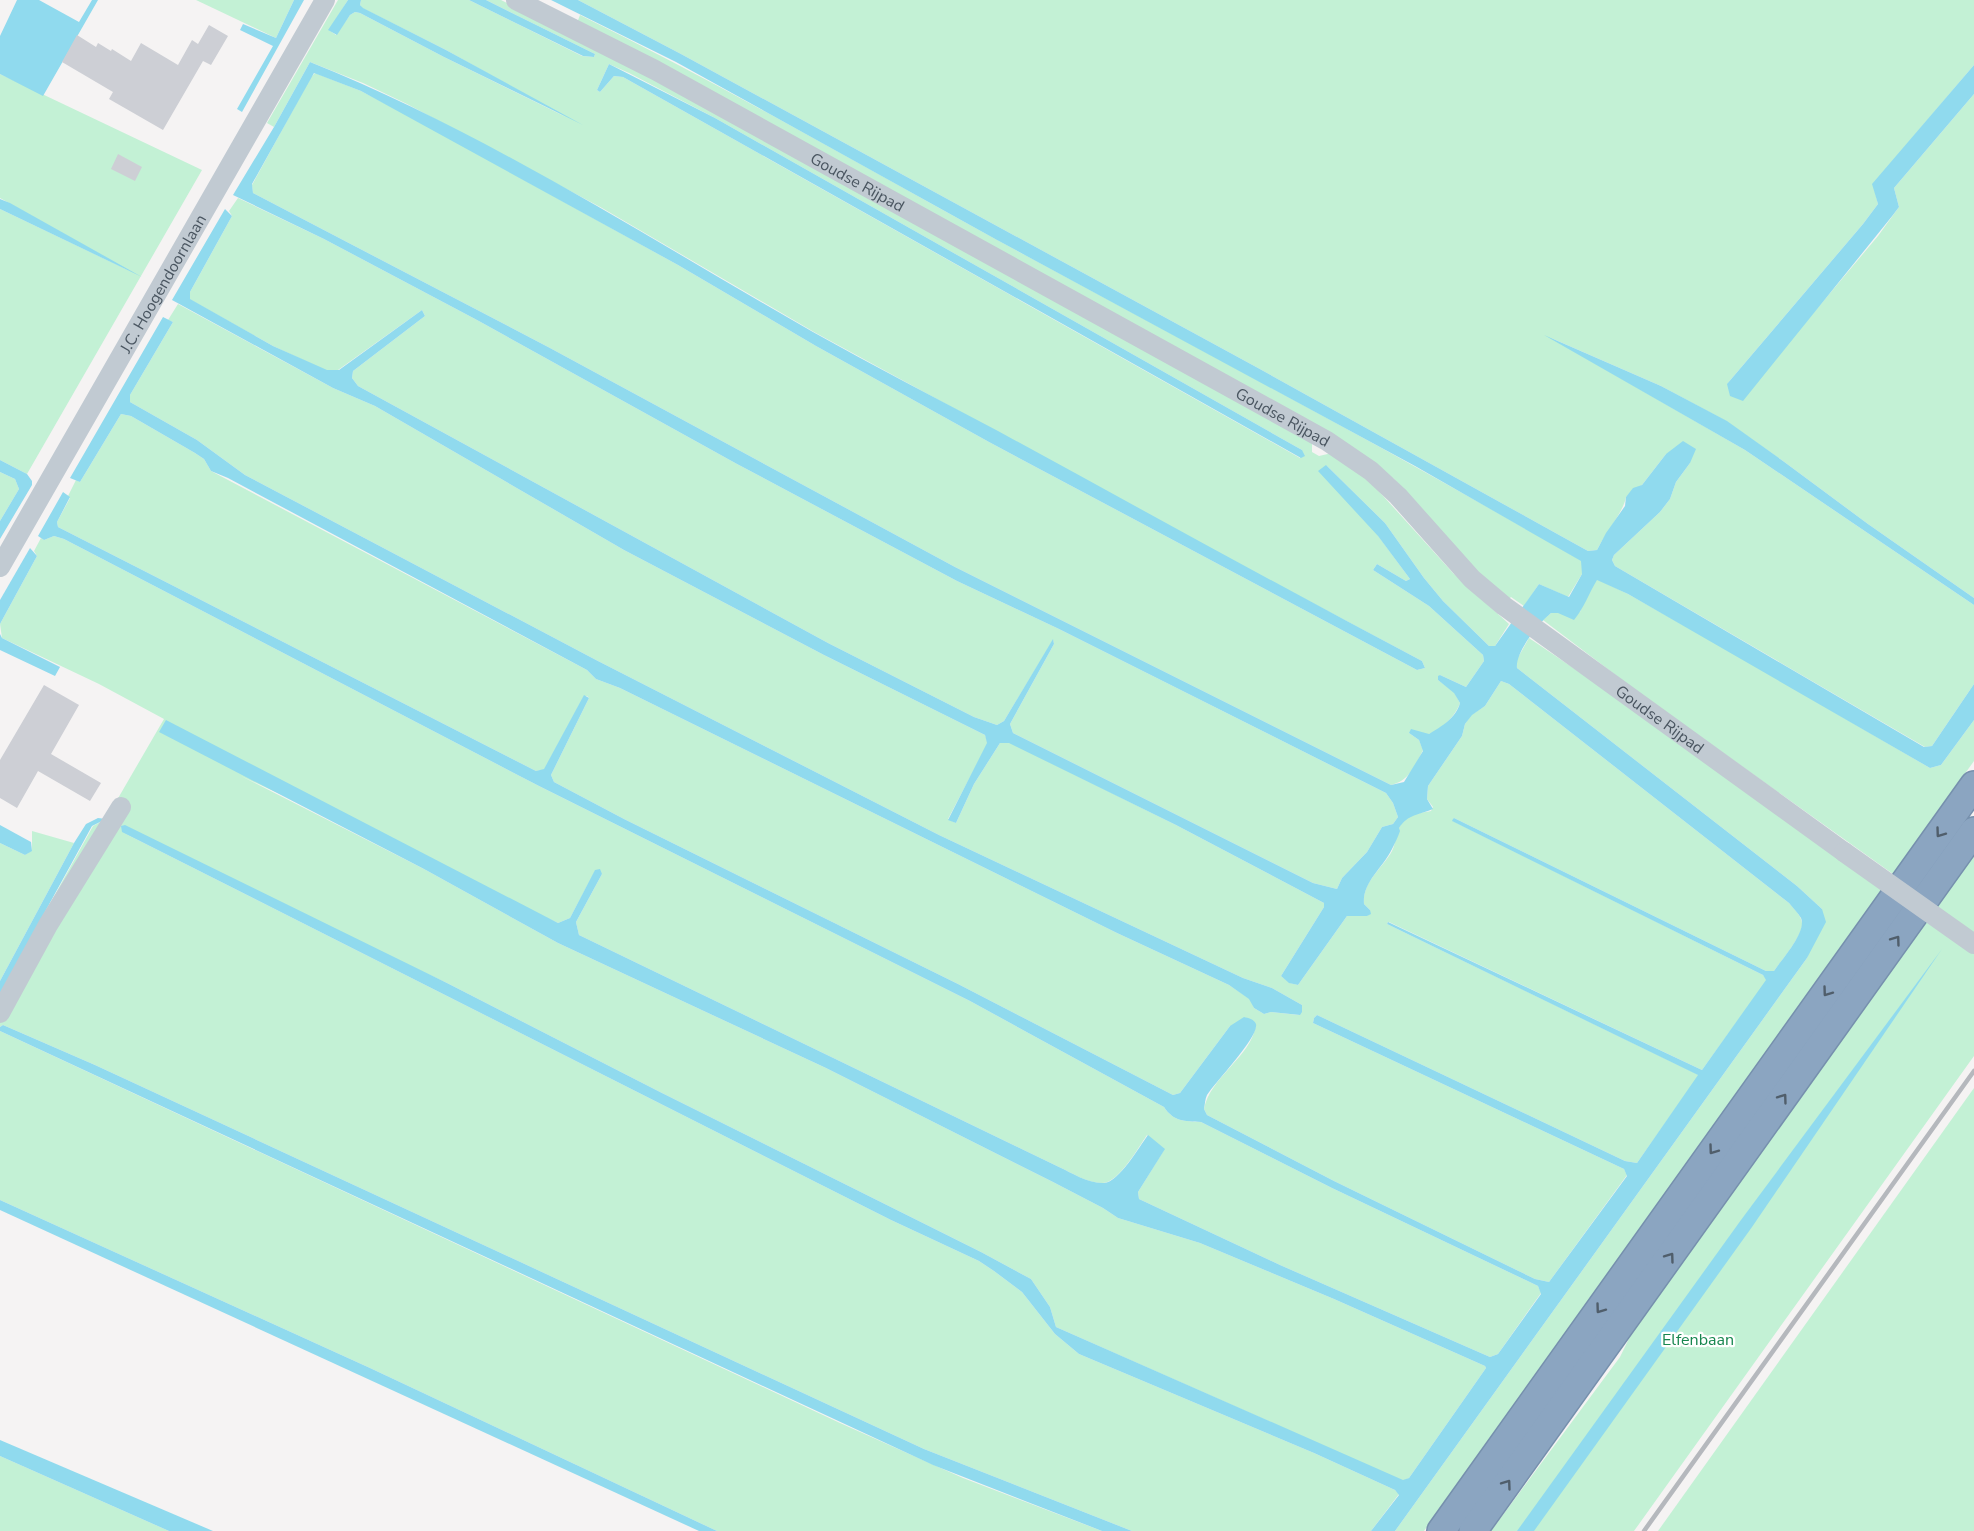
<svg xmlns="http://www.w3.org/2000/svg" width="1974" height="1531" font-family="'Nunito Sans',sans-serif">
	<rect width="100%" height="100%" fill="#f5f3f3"/>
	<g fill="#c3f1d5" fill-rule="evenodd">
		<path d="M196,0H294L276,38Z"/>
		<path d="M338,0H348L329,30L336,35L350,15L355,12L360,13L444,57L566,117L446,50L362,8L360,5L361,0H469L582,56L594,57L595,54L486,0H501L594,47L1312,441V452L1319,456L1332,453L1365,476L1453,573L1509,624L1495,646H1489L1443,601L1424,578L1385,523L1326,465L1410,579L1406,581L1377,564L1373,570L1429,606L1483,655L1484,661L1466,687L1440,675L1438,680L1454,692L1460,703C1456,715 1442,730 1429,734C1424,736 1415,733 1409,733L1419,740L1423,750C1415,766 1409,781 1391,785L955,567L550,348L253,193L252,185L311,77L315,73L361,91L405,114L678,265L816,346L989,442L1417,670L1425,668L1422,661L1250,570L814,332L602,208L407,104L363,83L310,62L274,127L267,123ZM609,64L629,73L715,118L1302,450L1300,458L623,77L614,76L600,92L597,90Z"/>
		<path d="M578,0H1974V65L1873,184L1878,204L1863,224L1727,384L1810,317L1878,236L1899,207L1894,188L1974,94V598L1868,524L1783,461L1726,421L1661,386L1551,338L1745,450L1974,605V684L1932,746L1925,747L1615,566L1612,560L1614,555L1660,512L1670,499L1676,482L1690,463L1666,454L1642,485L1626,497C1624,511 1604,535 1597,550L1588,551L1258,368L681,54Z"/>
		<path d="M580,15C723,85 860,165 999,241C1194,346 1390,450 1582,561V574L1568,597L1539,584L1524,606L1511,597L1508,600L1476,570L1394,479L1351,448L577,23Z"/>
		<path d="M0,74L202,170L27,474L0,460V209L130,271L0,198Z"/>
		<path d="M238,198L324,239L477,320L737,464L957,581L1059,629L1386,793L1393,803L1398,817L1393,824L1382,827L1367,852L1342,878L1337,889L1313,883L1013,733L1010,724L1054,644L1053,640L1004,721L997,725L974,717L828,643L358,386L352,378L353,371L425,316L422,310L338,370L327,371L273,346L189,299L190,292L232,216L229,211Z"/>
		<path d="M178,304L333,388L375,406L624,550L824,655L985,735L988,743L948,819L956,823L974,784L1000,743L1009,742L1176,825L1324,903V907L1281,976L1290,983L1298,985L1347,916H1367L1370,910L1364,904C1362,882 1382,869 1392,851C1397,841 1396,828 1404,820C1411,813 1422,813 1431,811L1433,807L1427,799L1428,786L1462,736L1465,724L1471,715L1485,706L1501,681L1509,684L1789,903C1794,909 1801,915 1802,923C1804,934 1781,961 1774,971H1766L1454,818L1453,821L1763,975L1767,980L1702,1070L1389,922L1387,923V924L1699,1075L1637,1163L1625,1161L1317,1015L1314,1018L1313,1023L1624,1169L1627,1175L1549,1282L1535,1279L1334,1181L1207,1115L1204,1109C1210,1077 1251,1057 1256,1025L1230,1026L1180,1093L1173,1095L958,984L624,819L554,782L551,775L589,698L587,696H584L544,770L536,771L58,527L57,522L70,498L68,496L76,480L80,482L121,414L131,416L195,453L204,459L211,471L587,670L596,679L620,688L1117,933L1229,985L1250,999L1254,1008L1264,1014L1271,1012L1299,1015L1302,1005L1272,988L1243,978L939,835L596,660L245,475L197,440L130,402V395L173,322L168,320Z"/>
		<path d="M0,472L15,479L19,489L0,521Z"/>
		<path d="M54,536L64,539L539,786L970,1001L1164,1107C1174,1122 1184,1121 1201,1122L1332,1188L1538,1286L1541,1293L1498,1354L1490,1357L1280,1265L1139,1199L1138,1192L1164,1150L1147,1135C1138,1148 1119,1182 1103,1183C1089,1184 1072,1173 1059,1167L579,935L576,922L602,874L595,871L570,918L558,923L241,776L424,869L558,943L826,1068L1053,1182L1103,1208L1118,1218L1200,1243L1334,1299L1485,1366L1486,1368L1409,1478L1403,1481L1056,1327L1050,1307L1031,1279L981,1252L660,1092L447,983L122,832L891,1220L979,1261L994,1271L1022,1292L1055,1334L1079,1354L1314,1453L1395,1490L1399,1494L1371,1531H1132L924,1449L95,1065L3,1025L0,1027V994L93,826L106,819L164,719L99,684L2,638L0,624L37,556L34,551L41,538L44,540Z"/>
		<path d="M1597,579L1628,594L1731,652L1930,768L1941,765L1974,720V761L1893,874L1642,695L1543,620L1551,613L1580,612L1587,594Z"/>
		<path d="M1529,638L1631,707L1882,889L1424,1531H1395L1807,958L1822,909L1797,886L1517,668L1516,661Z"/>
		<path d="M32,831L74,843L0,981V843L25,855L32,850Z"/>
		<path d="M1974,854V1056L1634,1531H1491L1620,1357L1640,1316Z"/>
		<path d="M0,1031L840,1423L963,1478L1102,1531H717L370,1368L0,1200Z"/>
		<path d="M1974,1088V1531H1658Z"/>
		<path d="M0,1456L169,1531H0Z"/>
	</g>
	<g fill="#90daee">
		<path d="M17,0H39L79,22L92,0H98L43,96L0,74V36Z"/>
		<path d="M294,0H304L242,112L237,109L273,46L240,30L243,24L276,38Z"/>
		<path d="M348,0H361L360,5L363,8L446,50L583,125L444,57L360,13L355,12L350,15L337,35L328,30Z"/>
		<path d="M469,0H486L595,54L594,57L583,56Z"/>
		<path d="M551,0H578L681,54L1258,368L1588,551L1597,550L1606,533L1625,506L1626,497L1633,488L1642,485L1666,454L1683,441L1696,449L1690,463L1676,482L1670,499L1660,512L1614,555L1612,560L1615,566L1924,747L1932,746L1974,684V720L1941,765L1930,768L1628,594L1597,580C1589,593 1584,608 1574,620L1558,613H1551C1539,623 1515,652 1517,668L1797,886L1822,909L1826,922L1807,958L1395,1531H1371L1399,1495L1395,1490L1314,1453L1079,1354L1055,1334L1022,1292L994,1271L979,1261L891,1220L122,832L121,826L125,825L447,983L660,1092L981,1252L1031,1279L1050,1307L1056,1327L1403,1480L1409,1478L1486,1368L1485,1366L1334,1299L1200,1243L1118,1218L1103,1208L1053,1182L826,1068L558,943L424,869L159,732L166,720L558,923L570,918L595,870L600,869L602,874L576,922L579,935L1059,1167C1072,1173 1089,1184 1104,1183C1119,1182 1139,1147 1148,1135L1165,1149L1138,1192L1139,1199L1280,1265L1490,1357L1498,1354L1541,1294L1538,1286L1332,1188L1201,1122C1184,1121 1174,1122 1164,1107L970,1001L539,786L64,539L54,536L44,540L38,536L63,492L70,497L57,522L58,527L536,771L544,769L584,695L589,698L551,775L554,782L624,819L958,984L1173,1095L1180,1093L1230,1026L1244,1017C1248,1018 1254,1019 1256,1024C1259,1037 1215,1082 1207,1095C1205,1099 1205,1104 1204,1109L1207,1115L1334,1181L1535,1279L1549,1282L1627,1176L1624,1169L1313,1023L1314,1018L1317,1015L1625,1161L1637,1163L1698,1075L1387,924L1388,922L1702,1070L1766,980L1763,975L1452,821L1453,819L1454,818L1766,971H1774C1782,959 1807,932 1801,918C1798,913 1793,908 1789,903L1509,684L1501,681L1485,706L1472,715L1465,724L1462,736L1428,786L1427,799L1433,809C1419,815 1408,814 1399,828L1400,831C1398,837 1395,843 1392,849C1383,868 1362,882 1364,904L1370,910L1371,914L1367,916H1347L1298,985L1289,983L1281,976L1324,907V903L1176,825L1009,743H1000L974,784L956,823L948,820L987,743L985,735L824,655L624,550L375,406L333,388L172,300L225,209L232,216L190,292V299L273,346L327,370H339L422,310L425,316L353,371L352,378L358,386L828,643L974,717L997,725L1004,721L1053,639L1054,644L1010,724L1013,733L1313,883L1337,889L1342,878L1367,852L1382,827L1393,824L1398,817L1393,803L1386,793L1059,629L957,581L737,464L477,320L324,239L233,195L274,127L310,62C487,133 648,238 813,332C874,366 936,398 998,431C1139,508 1280,586 1422,661L1425,668L1417,670L989,442L816,346L678,265L361,91L314,73L252,184L253,193L550,348L955,567L1391,785L1404,782L1423,751L1419,740L1409,733L1411,729L1429,734C1442,726 1456,718 1460,703L1454,693L1438,680V676L1440,675L1466,687L1484,661L1483,655L1429,606L1373,570L1377,564L1406,581L1410,579L1378,536L1318,471L1326,465L1385,523L1424,578L1443,601L1489,646H1495L1539,584L1569,597L1582,574L1581,561L1415,466L997,240L676,62Z"/>
		<path d="M609,64L715,118L1302,450L1305,456L1301,458L623,77L614,76L600,92L597,90Z"/>
		<path d="M1974,65V94L1894,188L1899,207L1893,215L1743,401L1730,396L1727,384L1863,224L1878,204L1872,184Z"/>
		<path d="M0,199L10,203L142,277L0,209Z"/>
		<path d="M163,317L173,322L130,395V402L197,440L245,475L596,660L939,835L1243,978L1272,988L1302,1005V1012L1300,1015L1271,1012L1264,1014L1254,1008L1249,999L1229,985L1117,933L620,688L596,679L587,670L228,478L211,471L204,459L195,453L131,416L121,414L80,482L70,478Z"/>
		<path d="M1544,335L1661,386L1727,421L1783,461L1868,524L1974,598V605L1745,450Z"/>
		<path d="M0,460L27,474L32,481V485L0,539V521L19,489L15,479L0,472Z"/>
		<path d="M30,548L37,556L0,624V600Z"/>
		<path d="M0,634L2,638L60,667L55,676L0,650Z"/>
		<path d="M98,818L106,819L92,826L0,994V981L74,843L86,824Z"/>
		<path d="M0,825L31,842L32,851L25,855L0,843Z"/>
		<path d="M1942,949L1752,1227L1534,1531H1517L1741,1220Z"/>
		<path d="M3,1025L95,1065L924,1449L1132,1531H1102L933,1465L0,1031V1027Z"/>
		<path d="M0,1200L370,1368L717,1531H699L0,1210Z"/>
		<path d="M0,1440L213,1531H169L0,1456Z"/>
	</g>
	<g fill="#cdcfd5">
		<path d="M209,25L228,36L211,65L203,61L163,130L109,99L113,92L62,62L77,35L96,47L98,43L111,51L112,49L131,61L141,43L178,65L192,40L198,44Z"/>
		<path d="M118,154L142,167L135,181L111,169Z"/>
		<path d="M44,685L79,705L51,754L101,783L90,801L38,771L17,808L0,798V760Z"/>
	</g>
	<g fill="none" stroke-linecap="round" stroke-linejoin="round">
		<g stroke="#7690ad" stroke-width="30">
			<g id="highway">
				<path d="M1441,1531L1974,785"/>
				<path d="M1473,1531L1974,831"/>
			</g>
		</g>
		<g stroke="#c1cad2" stroke-width="20">
			<path id="s1" d="M516,0L655,70L1327,441L1371,471L1398,496L1472,579L1504,606L1844,852"/>
			<path id="s2" d="M0,567L325,0"/>
			<path d="M0,1013L48,925L121,807"/>
		</g>
		<use href="#highway" stroke="#8ba5c1" stroke-width="27"/>
		<path stroke="#b5b8bd" stroke-width="4.5" d="M1644,1531L1974,1071"/>
		<path stroke="#c1cad2" stroke-width="20" d="M1844,852L1974,944"/>
	</g>
	<defs><path id="oneway-chevron" d="M-2-3.5L2.5 0L-2 3.5" fill="none" stroke-width="1.6" stroke-linecap="round" stroke-linejoin="round" transform="scale(1.5)"/></defs>
	<g stroke="#505e6b">
		<use href="#oneway-chevron" transform="translate(1940 833) rotate(126)"/>
		<use href="#oneway-chevron" transform="translate(1896 940) rotate(-54)"/>
		<use href="#oneway-chevron" transform="translate(1827 992) rotate(126)"/>
		<use href="#oneway-chevron" transform="translate(1783 1098) rotate(-54)"/>
		<use href="#oneway-chevron" transform="translate(1713 1150) rotate(126)"/>
		<use href="#oneway-chevron" transform="translate(1670 1257) rotate(-54)"/>
		<use href="#oneway-chevron" transform="translate(1600 1309) rotate(126)"/>
		<use href="#oneway-chevron" transform="translate(1507 1484) rotate(-54)"/>
	</g>
	<g text-anchor="middle" stroke-width="4.5" stroke-linejoin="round" paint-order="stroke">
		<g font-size="16" fill="#4a5661" stroke="#fff">
			<text dy="6" stroke="none"><textPath href="#s1" startOffset="387">Goudse Rijpad</textPath></text>
			<text dy="6" stroke="none"><textPath href="#s2" startOffset="327">J.C. Hoogendoornlaan</textPath></text>
			<text dy="6" stroke="none"><textPath href="#s1" startOffset="873">Goudse Rijpad</textPath></text>
			<text dy="6" stroke="none"><textPath href="#s1" startOffset="1359">Goudse Rijpad</textPath></text>
		</g>
		<g font-size="16" fill="#17864f" stroke="#fff">
			<text x="1698" y="1345">Elfenbaan</text>
		</g>
	</g>
</svg>
